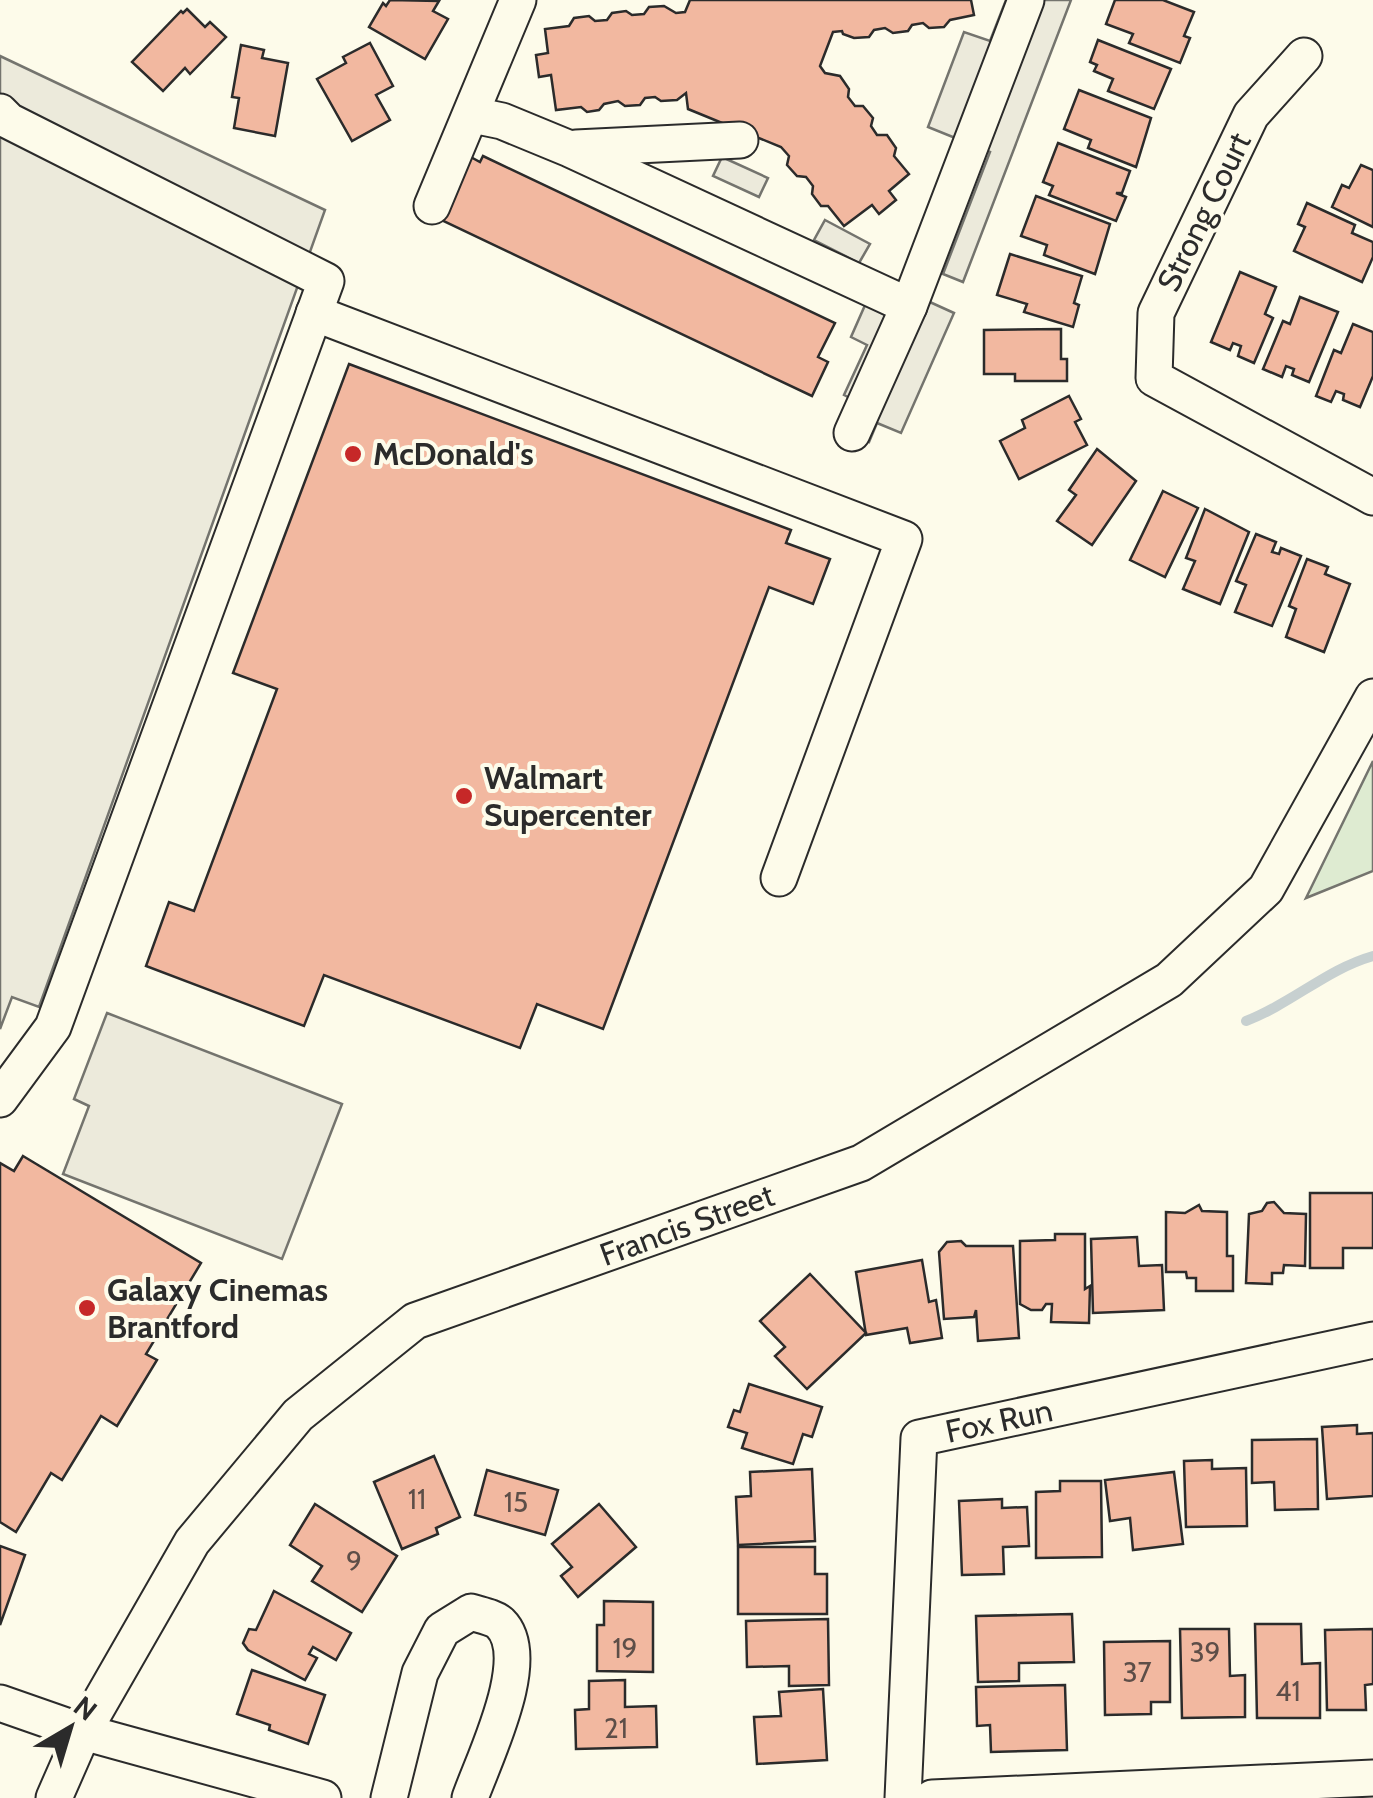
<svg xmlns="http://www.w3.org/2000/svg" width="1373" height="1798" font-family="Cabin,sans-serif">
	<rect width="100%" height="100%" fill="#fdfbea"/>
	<path fill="#deebd1" stroke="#74746e" stroke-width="2.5" d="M1373,761V871L1306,898Z"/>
	<g fill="#eceadb" stroke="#74746e" stroke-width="2.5">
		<path d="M1006,0H1071L963,282L943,274L990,152L928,127L964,32L990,41Z"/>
		<path d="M0,56L325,210L39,1007L12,997L0,1029Z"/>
		<path d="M722,157L768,178L759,197L713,176Z"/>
		<path d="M825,220L870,244L859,263L814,240Z"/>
		<path d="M877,278L954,313L901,433L877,423L869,442L841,429L854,400L844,395L867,345L851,337Z"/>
		<path d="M107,1013L342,1104L282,1259L63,1174L89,1106L74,1099Z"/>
	</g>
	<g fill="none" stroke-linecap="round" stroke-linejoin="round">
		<path stroke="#c7d0d0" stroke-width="10" d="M1246,1021C1291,1004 1327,969 1373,956"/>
	</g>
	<g fill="#f2b8a0" stroke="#2b2b2b" stroke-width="2.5">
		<path d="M390,0L439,1L433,11L448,19L425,59L369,27L383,3L386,6Z"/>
		<path d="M690,0H971L974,15L950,20L944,27L929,28L923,23L912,25L908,31L893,33L885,28L874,30L869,37L854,38L843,34L842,31L833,32L820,66L825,73L840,76L849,89L848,97L855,106H863L873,118L871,126L877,135H887L896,148L894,156L909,174L889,191L896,200L879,214L872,205L844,226L828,206H821L812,194L813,186L806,177L797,176L787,165L789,156L781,147L688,109L686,93L677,100L661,101L655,97L645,98L640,105L625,106L618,101L604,104L599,110L587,112L581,107L556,110L551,75L539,77L536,55L548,53L545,29L569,26L574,18L589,16L595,21L607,20L612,13L626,11L632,15L644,14L649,7L664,6L676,13L685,12Z"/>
		<path d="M1115,0H1163L1194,12L1184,36L1190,38L1180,63L1129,43L1133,34L1106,24Z"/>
		<path d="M187,9L205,27L210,22L226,37L190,74L185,68L163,91L132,62L181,11L183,13Z"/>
		<path d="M1098,40L1171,69L1154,109L1108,91L1113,79L1094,71L1097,65L1090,62Z"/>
		<path d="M370,43L393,86L376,95L390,120L352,141L317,79L346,63L343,57Z"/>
		<path d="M241,45L264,50L262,58L288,63L275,136L234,128L239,98L232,97Z"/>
		<path d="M1079,90L1151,118L1136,167L1088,148L1091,140L1064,129Z"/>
		<path d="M1058,143L1130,171L1122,193H1116L1126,197L1116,221L1049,195L1053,186L1043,182Z"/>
		<path d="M467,155L480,162L483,156L835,323L818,357L828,362L812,396L437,218Z"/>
		<path d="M1361,165L1373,170V227L1332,207L1342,185L1349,188Z"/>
		<path d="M1036,196L1110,224L1095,274L1044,255L1047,245L1021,236Z"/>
		<path d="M1307,203L1355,225L1352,233L1373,242V257L1362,282L1294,251L1305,227L1298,224Z"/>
		<path d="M1010,254L1082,276L1074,303L1079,305L1073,327L1024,312L1027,304L997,295Z"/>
		<path d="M1240,272L1276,287L1265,314L1273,318L1254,363L1238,356L1241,346L1233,343L1230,350L1211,342Z"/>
		<path d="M1300,297L1338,312L1309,382L1292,375L1294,369L1286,366L1282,377L1263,369L1283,321L1290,324Z"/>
		<path d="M1353,324L1373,332V376L1360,407L1343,400L1344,394L1336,391L1331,402L1316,396L1334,350L1341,353Z"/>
		<path d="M1061,329V359H1067V381H1015V374H984V330Z"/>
		<path d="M349,364L791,530L786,543L830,559L813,604L769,587L603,1029L537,1004L520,1048L324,975L304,1026L146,966L169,902L194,911L277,689L233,673Z"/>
		<path d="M1069,396L1081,419L1075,422L1087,445L1019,479L1000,441L1025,428L1022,420Z"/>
		<path d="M1097,449L1136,481L1092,545L1057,521L1076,495L1069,490Z"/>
		<path d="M1163,491L1198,508L1165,577L1130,560Z"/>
		<path d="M1205,509L1249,532L1220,604L1183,589L1195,561L1186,558Z"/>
		<path d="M1256,534L1276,542L1272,552L1279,554L1281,548L1301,556L1272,626L1235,612L1246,585L1236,581Z"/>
		<path d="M1307,559L1328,567L1325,574L1350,584L1324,652L1286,637L1296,609L1289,606Z"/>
		<path d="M23,1156L201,1263L146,1354L157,1360L117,1426L101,1416L62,1480L51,1473L16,1532L0,1522V1163L14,1171Z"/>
		<path d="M1310,1193H1373V1248H1343V1268H1310Z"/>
		<path d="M1274,1202L1284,1213L1306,1214L1305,1266L1284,1265L1283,1273H1272V1284L1246,1283L1249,1214L1262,1211L1267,1203Z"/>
		<path d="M1199,1205L1202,1211L1227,1212V1256H1233V1291H1196V1278H1187L1186,1272H1166V1212L1185,1213Z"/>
		<path d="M1055,1234H1085V1289L1090,1286L1089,1323L1051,1322L1052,1304H1046L1042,1310H1031L1020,1304V1241L1055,1240Z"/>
		<path d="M1137,1237L1139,1266L1162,1265L1164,1310L1093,1313L1091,1239Z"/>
		<path d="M961,1241L966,1246H1013L1019,1338L978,1341L976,1310L974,1317L944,1319L939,1252L947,1242Z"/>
		<path d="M922,1260L929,1302L936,1300L942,1338L910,1343L907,1328L866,1335L856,1272Z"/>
		<path d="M810,1274L866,1333L807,1389L775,1356L785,1347L760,1321Z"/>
		<path d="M749,1384L822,1407L812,1437L803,1434L793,1464L742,1448L747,1433L728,1427L734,1410L740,1412Z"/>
		<path d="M1357,1425V1434L1373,1433V1496L1327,1499L1322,1427Z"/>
		<path d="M1317,1439L1318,1509L1275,1510L1274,1482L1252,1483V1440Z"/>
		<path d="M434,1456L460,1517L436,1528L438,1534L402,1549L374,1482Z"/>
		<path d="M1212,1460V1469L1246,1468L1247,1526L1186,1527L1184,1461Z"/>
		<path d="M812,1469L815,1541L738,1545L736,1497L751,1496L750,1472Z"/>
		<path d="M487,1470L558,1490L545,1535L475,1515Z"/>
		<path d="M1174,1472L1183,1544L1133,1550L1130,1518L1110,1521L1105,1480Z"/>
		<path d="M1060,1481H1101L1102,1557L1036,1558V1492L1060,1491Z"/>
		<path d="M1002,1499V1508L1027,1507L1029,1546L1003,1547L1004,1574L962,1575L959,1501Z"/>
		<path d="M315,1504L397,1556L362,1612L312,1581L322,1566L290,1545Z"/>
		<path d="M599,1504L636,1547L578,1597L561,1576L572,1567L552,1544Z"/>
		<path d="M0,1546L25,1555L0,1625Z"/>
		<path d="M738,1547H815V1574H827V1614H738Z"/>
		<path d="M274,1591L351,1633L336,1660L313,1647L309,1654L317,1658L305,1680L248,1650L243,1643L249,1629L256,1630Z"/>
		<path d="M604,1601L653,1602V1672L597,1671V1625H604Z"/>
		<path d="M1072,1614L1074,1662L1019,1663V1681L978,1682L976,1616Z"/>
		<path d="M828,1619L829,1685L789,1686V1666L747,1667L746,1621Z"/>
		<path d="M1255,1624H1301L1302,1664L1320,1663V1718H1257Z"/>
		<path d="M1180,1629H1229L1230,1676L1245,1675V1717L1182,1718Z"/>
		<path d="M1373,1629V1684L1365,1685L1366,1710H1327L1325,1630Z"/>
		<path d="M1170,1641V1702H1151V1714L1105,1715L1104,1642Z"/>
		<path d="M252,1670L325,1695L308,1744L269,1730L270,1725L237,1714Z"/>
		<path d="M625,1680V1707L656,1706L657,1747L576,1749L575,1710L589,1709V1681Z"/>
		<path d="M1065,1685L1067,1750L991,1752L990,1725L977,1726L976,1687Z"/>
		<path d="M823,1689L827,1760L757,1764L754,1717L781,1716L779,1692Z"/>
	</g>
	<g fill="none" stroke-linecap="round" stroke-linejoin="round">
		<g stroke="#2b2b2b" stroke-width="39">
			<g id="minor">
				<path d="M1304,56L1251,115L1156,313L1154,378L1373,497"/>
				<path d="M0,112L9,121L326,281L53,1027L0,1099"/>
				<path d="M473,115L502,121L570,149L909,306"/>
				<path d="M576,148L740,140"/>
				<path d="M432,206L518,0"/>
				<path d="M314,313L904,539L779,878"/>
				<path d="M852,433L909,306L1026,0"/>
				<path d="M0,1703L83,1732L323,1798"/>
				<path d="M54,1798L83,1732L192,1542L298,1415L415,1321L861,1163L1169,980L1266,889L1373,697"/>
				<path d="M389,1798L420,1673L442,1630L471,1612C480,1615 493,1617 500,1623C535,1657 484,1758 470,1798"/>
				<path d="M903,1798L919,1438L1373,1340"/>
				<path d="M932,1798L1373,1778"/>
			</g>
		</g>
		<use href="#minor" stroke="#fdfbea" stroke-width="35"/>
	</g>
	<g fill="#c62828" stroke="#fdfbea" stroke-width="4">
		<circle cx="353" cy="454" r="10"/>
		<circle cx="464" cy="796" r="10"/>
		<circle cx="87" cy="1308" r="10"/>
	</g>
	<g text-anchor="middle" stroke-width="8" stroke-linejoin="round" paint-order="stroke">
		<g font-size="28" fill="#5d4e48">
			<text x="417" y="1509">11</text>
			<text x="516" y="1512">15</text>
			<text x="354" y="1571">9</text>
			<text x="625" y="1658">19</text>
			<text x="1205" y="1662">39</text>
			<text x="1137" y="1682">37</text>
			<text x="1288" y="1701">41</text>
			<text x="616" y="1738">21</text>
		</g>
		<g font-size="32" fill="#2b2b2b" stroke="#fdfbea">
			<text transform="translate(1204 212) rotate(-64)" y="11">Strong Court</text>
			<text transform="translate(687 1225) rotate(-20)" y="11">Francis Street</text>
			<text transform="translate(999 1421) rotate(-12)" y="11">Fox Run</text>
		</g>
		<g font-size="32" font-weight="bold" fill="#2b2b2b" stroke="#fdfbea" text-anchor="start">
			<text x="373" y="465">McDonald's</text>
			<text x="484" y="789">Walmart<tspan x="484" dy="37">Supercenter</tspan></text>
			<text x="107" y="1301">Galaxy Cinemas<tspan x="107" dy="37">Brantford</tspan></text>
		</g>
	</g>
	<g transform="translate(70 1728) rotate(38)" stroke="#fdfbea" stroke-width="8" paint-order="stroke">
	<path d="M0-8L18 38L0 25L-18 38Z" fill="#2b2b2b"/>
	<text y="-15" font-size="28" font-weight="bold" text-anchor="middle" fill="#2b2b2b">N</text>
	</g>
</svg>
